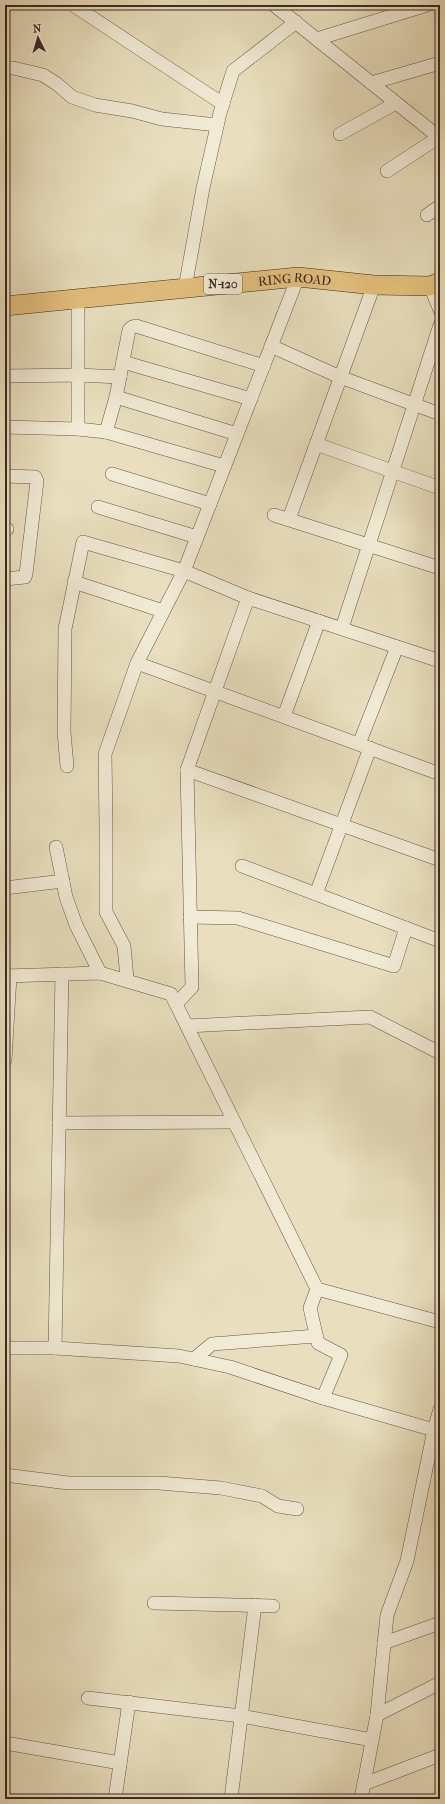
<svg xmlns="http://www.w3.org/2000/svg" width="445" height="1804" font-family="'IM FELL French Canon',serif">
	<rect width="100%" height="100%" fill="#e9dfbe"/>
	<filter id="stains"><feTurbulence type="fractalNoise" baseFrequency=".005" numOctaves="4"/><feColorMatrix values="0 0 0 0 .2 0 0 0 0 .09 0 0 0 0 .02 0 0 0 .5 -.17"/></filter>
	<radialGradient id="worn" r=".72"><stop offset=".6" stop-color="#630" stop-opacity="0"/><stop offset="1" stop-color="#630" stop-opacity=".3"/></radialGradient>
	<g fill="none" stroke-linecap="round" stroke-linejoin="round">
		<g stroke="#675648" stroke-width="14">
			<g id="minor">
				<path d="M73,5L223,104"/>
				<path d="M274,5L440,138"/>
				<path d="M317,39L427,5"/>
				<path d="M5,68H13L43,75L57,84L72,97L95,105L132,111L162,119L217,125"/>
				<path d="M371,83L440,63"/>
				<path d="M340,134L396,103"/>
				<path d="M387,171L439,137"/>
				<path d="M427,215L440,206"/>
				<path d="M430,286L440,310"/>
				<path d="M185,288L203,188L220,113L233,71L296,22"/>
				<path d="M271,346L340,377L440,414"/>
				<path d="M123,362L251,399"/>
				<path d="M5,376L78,375L120,377"/>
				<path d="M116,397L237,434"/>
				<path d="M5,427L78,429L106,432L224,466"/>
				<path d="M78,429V298"/>
				<path d="M106,432L116,397L129,330L132,327L136,326L264,366"/>
				<path d="M316,444L440,488"/>
				<path d="M112,474L210,504"/>
				<path d="M5,476L35,477L37,481L26,574L25,577L5,579"/>
				<path d="M98,507L197,537"/>
				<path d="M274,515L440,568"/>
				<path d="M289,519L374,285"/>
				<path d="M5,529H7"/>
				<path d="M74,582L163,611"/>
				<path d="M342,628L440,325"/>
				<path d="M137,663L440,774"/>
				<path d="M284,716L319,621"/>
				<path d="M359,744L397,647"/>
				<path d="M67,766L64,732L65,629L83,542L184,571L248,598L440,661"/>
				<path d="M187,770L440,860"/>
				<path d="M56,847L66,897L76,925L100,973"/>
				<path d="M242,866L440,941"/>
				<path d="M5,888L63,881"/>
				<path d="M316,894L370,748"/>
				<path d="M190,917L238,918L394,966L406,928"/>
				<path d="M5,976L100,973L171,994L317,1289L440,1322"/>
				<path d="M127,979L124,946L106,912V824L105,754L137,663L184,571L298,277"/>
				<path d="M176,1004L192,987L187,770L248,598"/>
				<path d="M187,1026L370,1017L440,1053"/>
				<path d="M5,1060L10,976"/>
				<path d="M59,1123L234,1122"/>
				<path d="M317,1289L310,1308L318,1343L341,1355L323,1398"/>
				<path d="M5,1348H55L179,1356L230,1367L323,1398L434,1430"/>
				<path d="M55,1348L62,974"/>
				<path d="M194,1359L212,1344L316,1336"/>
				<path d="M5,1475L68,1483H159L221,1488L262,1496L278,1506L297,1509"/>
				<path d="M154,1603L273,1606"/>
				<path d="M384,1643L440,1623"/>
				<path d="M88,1698L241,1716L372,1740"/>
				<path d="M377,1715L440,1683"/>
				<path d="M5,1743L120,1763"/>
				<path d="M364,1784L440,1755"/>
				<path d="M115,1799L129,1702"/>
				<path d="M231,1799L255,1605"/>
				<path d="M361,1799L377,1715L387,1615L407,1561L434,1430L440,1409"/>
			</g>
		</g>
		<g stroke="#3c2820" stroke-width="20">
			<g id="highway">
				<path id="s1" d="M5,306L298,277L374,285L430,286L440,282"/>
			</g>
		</g>
		<use href="#minor" stroke="#f1ead5" stroke-width="13"/>
		<use href="#highway" stroke="#e4c07f" stroke-width="19"/>
	</g>
	<g text-anchor="middle" stroke-width="4" stroke-linejoin="round" paint-order="stroke">
		<rect fill="#f1ead5" stroke="#726256" stroke-width="1" x="204" y="274" width="38" height="20" rx="3"/>
		<g font-size="12" font-weight="bold" fill="#3c2820">
			<text x="223" y="288">N-120</text>
		</g>
		<g font-size="13" fill="#3c2820" stroke="#f1ead5">
			<text dy="5" stroke="none"><textPath href="#s1" startOffset="291">RING ROAD</textPath></text>
		</g>
	</g>
	<rect width="445" height="1804" fill="none" stroke="#e9dfbe" stroke-width="20"/>
	<rect x="6" y="6" width="433" height="1792" fill="none" stroke="#3c2820" stroke-width="2"/>
	<rect x="10" y="10" width="425" height="1784" fill="none" stroke="#3c2820"/>
	<g transform="translate(38 38) rotate(355)" stroke="#f1ead5" stroke-width="3" paint-order="stroke">
	<path d="M0-3L7 15L0 10L-7 15Z" fill="#3c2820"/>
	<text y="-6" font-size="11" font-weight="bold" text-anchor="middle" fill="#3c2820">N</text>
	</g>
	<rect width="100%" height="100%" filter="url(#stains)"/>
	<rect width="100%" height="100%" fill="url(#worn)"/>
</svg>
